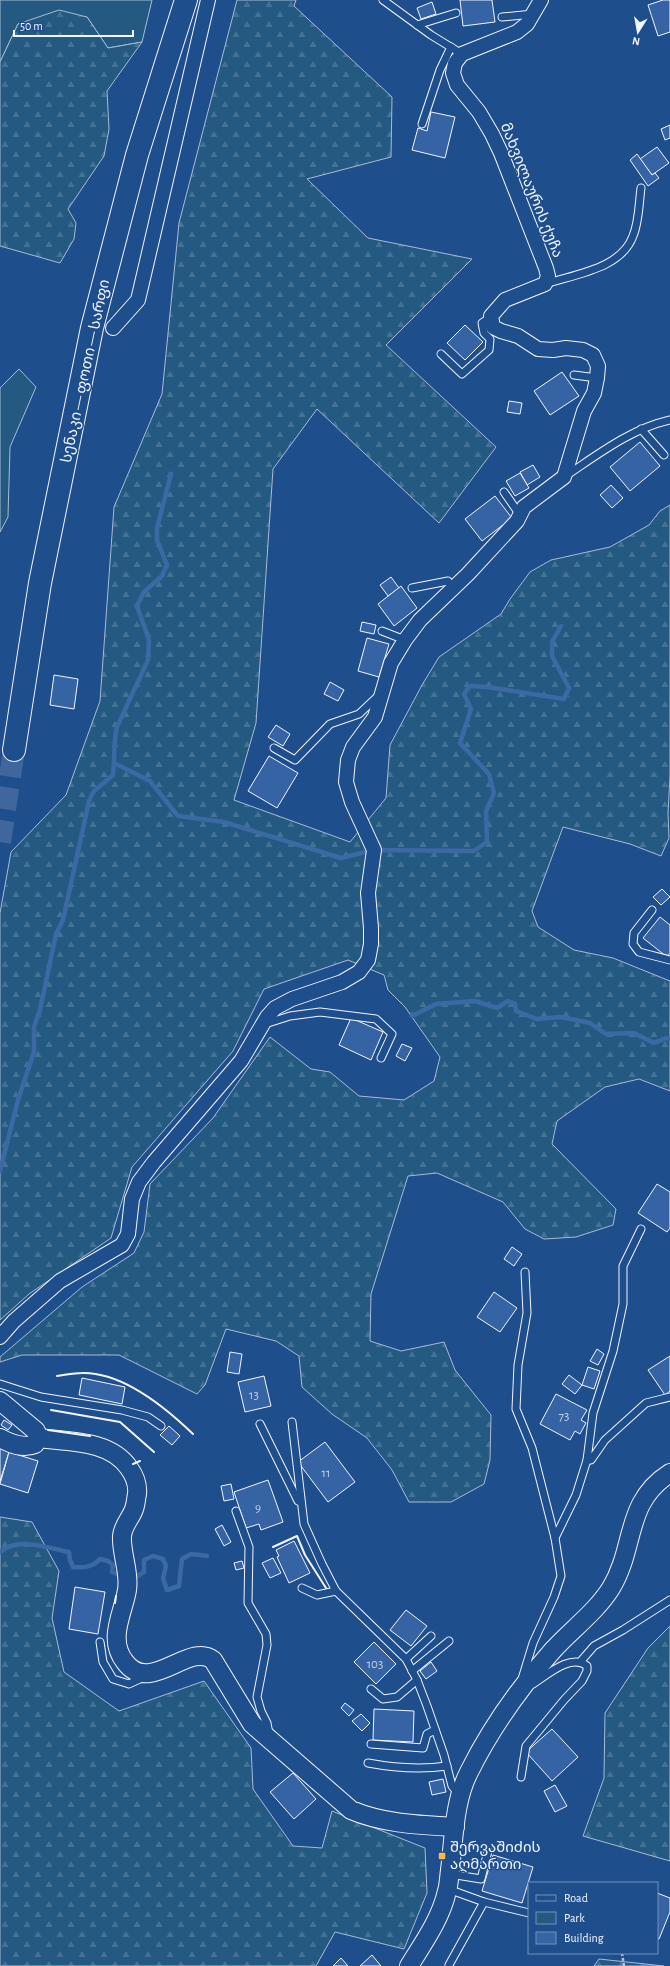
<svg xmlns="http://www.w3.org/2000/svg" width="670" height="1966" font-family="'Alegreya Sans','Noto Sans Georgian',sans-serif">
	<defs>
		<pattern id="forest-firs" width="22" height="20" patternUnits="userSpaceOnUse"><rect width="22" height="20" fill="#245a82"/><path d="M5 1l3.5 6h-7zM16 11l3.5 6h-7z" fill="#447295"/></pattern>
	</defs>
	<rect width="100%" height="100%" fill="#1f4e8c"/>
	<g fill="#245a82" stroke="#a8bbd7">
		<path d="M0,0H152L142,42L108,48L87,17L18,24L0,62Z"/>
		<path d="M19,369L36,387L10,447L8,517L0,532V388Z"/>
	</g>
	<g fill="url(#forest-firs)" stroke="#a8bbd7">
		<path d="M237,0H296L294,6L392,97L391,157L307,179L368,238L472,259L386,345L496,447L439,523L317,409L273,469L256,723L234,800L350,842L386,798L390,745L422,685L439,657L501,614L510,599L530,572L551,560L610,547L649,525L660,511L670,505V776L668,813L669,838L661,856L630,844L563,827L532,911L538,927L574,950L613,958L670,981V1091L639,1079L605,1087L557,1121L552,1144L616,1209L613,1225L576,1237L544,1239L525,1229L503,1202L437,1173L408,1176L371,1294L370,1341L401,1351L444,1342L455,1370L491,1415L490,1460L484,1484L451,1502H409L392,1470L367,1438L332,1414L302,1387L299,1356L276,1341L226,1329L205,1385L197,1394L119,1355H22L0,1362V1357L82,1287L134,1253L144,1232L150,1184L213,1118L270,1037L311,1069L330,1072L359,1096L404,1100L434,1081L440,1057L405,1007L388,990L384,975L348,960L264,989L233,1051L132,1167L111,1238L29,1294L0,1320V913L11,852L66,795L100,701L114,507L162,394L179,223Z"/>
		<path d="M59,10L87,17L108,48L142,42L107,91L109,129L104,156L68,209L76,223L74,239L60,263L0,246V62L18,24Z"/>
		<path d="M0,1517L32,1522L59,1571L52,1618L64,1672L119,1711L204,1681L251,1748L253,1789L293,1846L322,1848L332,1811L425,1848L427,1893L404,1949L335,1932L316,1966H0Z"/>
		<path d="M670,1626V1861L583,1836L604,1778L605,1713L648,1648Z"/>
		<path d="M599,1959L664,1966H594Z"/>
	</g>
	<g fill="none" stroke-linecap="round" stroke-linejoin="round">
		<g stroke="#3b69a3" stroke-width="4.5">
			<path d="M114,763L150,781L178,816L224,822L341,858L374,850L474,851L487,842L486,811L494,793L489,774L460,743L471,709L464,694L470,686L488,687L564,699L569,688L552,656V642L561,626"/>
			<path d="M412,1016L436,1004L475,1001L497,1008L508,1001L515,1004L516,1011L537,1019L561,1017L590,1023L606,1034L634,1033L654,1043L666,1038L670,1039"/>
			<path d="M0,1171L18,1100L34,1052V1027L40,1010L56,934L63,920L89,801L94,791L113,775C115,759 113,743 117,727L148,660L149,640L137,606L144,592L162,576L167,565L157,540V528L171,474"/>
			<path d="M0,1552C19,1536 47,1548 69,1552L70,1560L73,1567C84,1568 93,1567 100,1559L108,1561L113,1565L112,1572L122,1576"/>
			<path d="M136,1577L144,1572V1560L153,1556L163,1559L166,1566L163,1578L167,1590L179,1586L182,1559L191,1554L207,1556"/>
		</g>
	</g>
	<g fill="#3563a3" stroke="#f2f6ff">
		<path d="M460,0H492L495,22L463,26Z"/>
		<path d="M663,0H670V32L658,36L648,5Z"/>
		<path d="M432,2L436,14L421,19L417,8Z"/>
		<path d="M431,112L455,117L445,158L412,150L418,128L427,131Z"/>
		<path d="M670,125V138L665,140L661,129Z"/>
		<path d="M657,147L669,163L652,175L640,159Z"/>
		<path d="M637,154L652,175L655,173L659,178L648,186L630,160Z"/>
		<path d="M465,325L483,342L465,360L447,343Z"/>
		<path d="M562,372L579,396L550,415L534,391Z"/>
		<path d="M509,401L522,403L520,414L507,412Z"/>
		<path d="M640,442L660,466L630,491L610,467Z"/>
		<path d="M533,465L540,477L527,485L520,472Z"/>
		<path d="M520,473L529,488L515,496L506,481Z"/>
		<path d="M611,485L623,498L612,508L600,495Z"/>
		<path d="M495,496L512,518L482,541L465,519Z"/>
		<path d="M391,577L399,588L388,596L380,585Z"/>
		<path d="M401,586L417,608L394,626L378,604Z"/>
		<path d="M362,622L376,625L374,634L360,631Z"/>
		<path d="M367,638L389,644L379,677L358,671Z"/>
		<path d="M54,675L78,679L74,709L50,705Z"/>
		<path d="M330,682L344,690L338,701L324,694Z"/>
		<path d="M276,725L290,734L283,746L268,737Z"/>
		<path d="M269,756L298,773L277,808L248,791Z"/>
		<path d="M662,889L670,897L661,905L653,897Z"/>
		<path d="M660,917L670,925V953L667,957L643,938Z"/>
		<path d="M351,1018L383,1032L371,1060L339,1045Z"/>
		<path d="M402,1044L412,1048L405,1061L396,1056Z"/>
		<path d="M657,1184L670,1192V1228L667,1232L638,1213Z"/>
		<path d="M512,1247L522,1254L514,1266L504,1259Z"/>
		<path d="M494,1292L517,1308L500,1332L477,1317Z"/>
		<path d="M597,1349L604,1354L598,1365L590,1361Z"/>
		<path d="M230,1352L242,1354L239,1374L227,1372Z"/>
		<path d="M670,1356V1391L665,1395L648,1370Z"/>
		<path d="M588,1367L600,1371L594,1389L582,1385Z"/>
		<path d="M569,1375L582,1385L575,1394L562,1384Z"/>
		<path d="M264,1376L271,1406L245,1412L238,1382Z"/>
		<path d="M82,1378L125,1387L122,1404L79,1395Z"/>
		<path d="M556,1394L587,1410L581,1420L586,1423L580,1434L575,1431L570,1440L540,1424Z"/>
		<path d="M4,1420L12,1425L8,1430L1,1425Z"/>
		<path d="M169,1426L180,1436L172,1445L160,1435Z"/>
		<path d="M325,1442L355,1482L328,1502L298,1462Z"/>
		<path d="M0,1446L9,1452L0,1481Z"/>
		<path d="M9,1452L38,1461L28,1493L0,1484Z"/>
		<path d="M268,1480L283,1522L261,1530L259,1524L246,1528L234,1492Z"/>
		<path d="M231,1484L234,1499L224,1501L221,1486Z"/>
		<path d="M222,1525L231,1542L224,1546L215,1529Z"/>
		<path d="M294,1541L310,1573L289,1583L277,1557L279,1556L276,1550Z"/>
		<path d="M273,1558L281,1573L270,1578L262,1563Z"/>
		<path d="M242,1561L244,1568L236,1570L234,1563Z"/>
		<path d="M75,1587L105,1592L98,1634L69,1629Z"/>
		<path d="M406,1610L427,1626L411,1646L390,1630Z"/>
		<path d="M374,1642L396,1664L376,1684L354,1662Z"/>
		<path d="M431,1662L437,1671L426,1679L420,1671Z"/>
		<path d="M345,1703L354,1710L349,1716L341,1708Z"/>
		<path d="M374,1709L414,1711L413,1742L373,1740Z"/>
		<path d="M361,1714L370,1723L362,1731L352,1721Z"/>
		<path d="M552,1729L578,1757L552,1781L526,1752Z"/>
		<path d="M293,1773L316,1799L294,1819L270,1792Z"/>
		<path d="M443,1779L446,1792L432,1795L429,1782Z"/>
		<path d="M555,1785L567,1806L555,1812L544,1791Z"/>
		<path d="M493,1855L533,1867L522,1903L482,1891Z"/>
		<path d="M657,1893L670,1898V1912L659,1939H657Z"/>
		<path d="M372,1955L381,1966H360Z"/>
		<path d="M341,1958L348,1966H333Z"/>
	</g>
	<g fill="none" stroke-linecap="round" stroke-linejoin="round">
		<path stroke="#3f679d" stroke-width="22" stroke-dasharray="22 11" stroke-linecap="butt" d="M0,842L14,750"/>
		<g stroke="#f2f6ff" stroke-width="9">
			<g id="service">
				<path d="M383,0L431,35L462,54"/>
				<path d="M502,17L533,14"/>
				<path d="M417,25L456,13"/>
				<path d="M422,124L440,70L451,47"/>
				<path d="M545,284C575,274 621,269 633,236C639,222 639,203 641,188"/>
				<path d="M441,354L462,374L489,350L490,339L484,333L482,323L491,317"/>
				<path d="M574,375L597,378"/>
				<path d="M641,429L664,455"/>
				<path d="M567,475C600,453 631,429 670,420"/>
				<path d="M504,492L520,515"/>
				<path d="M412,588L448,581L453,588"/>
				<path d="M382,631L405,640"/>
				<path d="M274,748L295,760L330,724L359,714L377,697"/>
				<path d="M652,910L634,933L633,944L639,952L670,960"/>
				<path d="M265,1024L290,1016L320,1012L376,1019L392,1034L381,1058"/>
				<path d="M641,1229L623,1266V1304L613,1351L593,1413L587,1460H591L605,1440L646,1403L670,1397"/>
				<path d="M0,1384L41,1397L122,1410L148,1417L161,1426"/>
				<path d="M292,1422L304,1524L322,1564L336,1591L406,1659L417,1680L427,1706L444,1755L452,1786L456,1791L461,1792"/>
				<path d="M260,1424L298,1501"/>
				<path d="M236,1511L249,1547L248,1603L266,1634L267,1645L257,1697L261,1711L267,1723L269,1734"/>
				<path d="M555,1538L576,1495L587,1460"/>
				<path d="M302,1588L317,1595L336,1591"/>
				<path d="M100,1642L103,1662L113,1679L129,1684L144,1677"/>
				<path d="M406,1659L431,1636"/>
				<path d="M581,1661L594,1646L623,1630L670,1600"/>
				<path d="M412,1671L449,1641"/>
				<path d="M522,1679L533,1643L554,1597L561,1576L555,1538L532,1448L516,1409L518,1365L527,1313L525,1272"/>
				<path d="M371,1689L383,1699L397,1697L417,1680"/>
				<path d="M371,1744L423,1748L427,1734L435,1730"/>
				<path d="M368,1763C395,1768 419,1770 447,1766"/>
				<path d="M521,1777L526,1746L564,1700L582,1681L587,1671V1666C571,1653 547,1675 533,1684"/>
				<path d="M450,1874L481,1879L488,1851"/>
				<path d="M448,1889L484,1902L529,1913"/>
				<path d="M449,1965L484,1902"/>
			</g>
		</g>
		<g stroke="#f2f6ff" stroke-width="16">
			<g id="minor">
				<path d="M113,328L138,300L208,0"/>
				<path d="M0,1337L14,1321L60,1281L122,1245L128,1234L132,1199L139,1182L154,1162L241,1061L267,1017L275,1008L292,999L342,982L359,972L368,960L371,944V928L368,893L374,850L352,802L346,782L348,760L353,747L375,717L391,663L405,640L420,620L468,574L517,521L524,507L564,477L584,411L594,393L597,378L598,366L593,355L583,350L566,348L553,350L538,349L518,336L501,331L493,327L491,316L505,300L545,284L548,276L546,268L501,153L492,134L479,112L457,85L453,73L455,63L462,54L517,32L527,24L541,0"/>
			</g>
		</g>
		<g stroke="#f2f6ff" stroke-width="20">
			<g id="tertiary">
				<path d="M0,1401L36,1431L38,1438L35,1444C23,1449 11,1444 0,1438"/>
				<path d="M38,1438C69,1442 110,1440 129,1468C134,1475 138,1485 137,1494C136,1498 136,1504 134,1509C131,1518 123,1525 122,1536C121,1554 130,1572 127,1590C123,1614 107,1639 125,1662C150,1696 189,1641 213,1660L252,1724L351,1810C384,1824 420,1825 455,1827"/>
				<path d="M409,1966C424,1942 441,1918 447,1891C449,1884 449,1877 450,1870C454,1838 454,1801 469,1772C491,1728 520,1687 553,1650C571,1630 596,1612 611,1588C636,1547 624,1502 670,1473"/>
			</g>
		</g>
		<g stroke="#f2f6ff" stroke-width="24">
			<path id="trunk" d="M14,750L40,583L92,328L137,155L186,0"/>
		</g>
		<path stroke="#b3c4dc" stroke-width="2.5" stroke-dasharray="3 2" stroke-linecap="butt" d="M622,1953L624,1966"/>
		<use href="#service" stroke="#1f4e8c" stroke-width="7"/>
		<use href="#minor" stroke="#1f4e8c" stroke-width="14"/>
		<use href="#tertiary" stroke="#1f4e8c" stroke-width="18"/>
		<use href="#trunk" stroke="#1f4e8c" stroke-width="22"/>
		<g stroke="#f2f6ff" stroke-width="2">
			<path d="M57,1376C65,1375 74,1373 82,1373C123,1372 165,1407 193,1434"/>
			<path d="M51,1410L120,1422L154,1452"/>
			<path d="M48,1430L90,1436"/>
			<path d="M133,1464L140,1461"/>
			<path d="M273,1547L297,1536L305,1555L326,1588"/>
			<path d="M115,1603L116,1596"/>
		</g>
	</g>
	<rect fill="#ffb74d" stroke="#1f4e8c" stroke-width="1.5" x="438" y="1852" width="8" height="8" rx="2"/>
	<g text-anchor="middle" stroke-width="3" stroke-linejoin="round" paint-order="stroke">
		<g font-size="13" fill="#c3d1e8">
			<text x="254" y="1399">13</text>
			<text x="564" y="1420">73</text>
			<text x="326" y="1477">11</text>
			<text x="258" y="1512">9</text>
			<text x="375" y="1668">103</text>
		</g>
		<g font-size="15" fill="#f2f6ff" stroke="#1f4e8c">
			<text transform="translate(532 190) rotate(68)" y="5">მახვილაურის ქუჩა</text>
			<text transform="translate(85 371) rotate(-78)" y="5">სენაკი — ფოთი — სარფი</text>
		</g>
		<g font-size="15" fill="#f2f6ff" stroke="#1f4e8c" text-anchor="start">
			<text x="450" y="1852">შერვაშიძის<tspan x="450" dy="17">აღმართი</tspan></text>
		</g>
	</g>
	<rect x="528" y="1882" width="130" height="72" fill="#1f4e8c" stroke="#7391ba"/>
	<rect x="536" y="1895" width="20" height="6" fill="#1f4e8c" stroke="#7391ba"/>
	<text x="564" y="1902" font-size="12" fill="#f2f6ff">Road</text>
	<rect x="536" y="1912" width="20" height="12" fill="#245a82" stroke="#7391ba"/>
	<text x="564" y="1922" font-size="12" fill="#f2f6ff">Park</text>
	<rect x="536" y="1932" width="20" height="12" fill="#3563a3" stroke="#7391ba"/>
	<text x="564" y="1942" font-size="12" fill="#f2f6ff">Building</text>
	<g transform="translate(638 32) rotate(191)" stroke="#1f4e8c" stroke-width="3" paint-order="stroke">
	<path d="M0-3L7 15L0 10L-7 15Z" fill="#f2f6ff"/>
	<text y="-6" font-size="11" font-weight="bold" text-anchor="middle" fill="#f2f6ff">N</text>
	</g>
	<path d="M14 30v6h119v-6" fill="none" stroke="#f2f6ff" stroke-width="2"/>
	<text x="20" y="30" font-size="12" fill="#f2f6ff" stroke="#1f4e8c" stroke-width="3" paint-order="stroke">50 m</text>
</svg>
